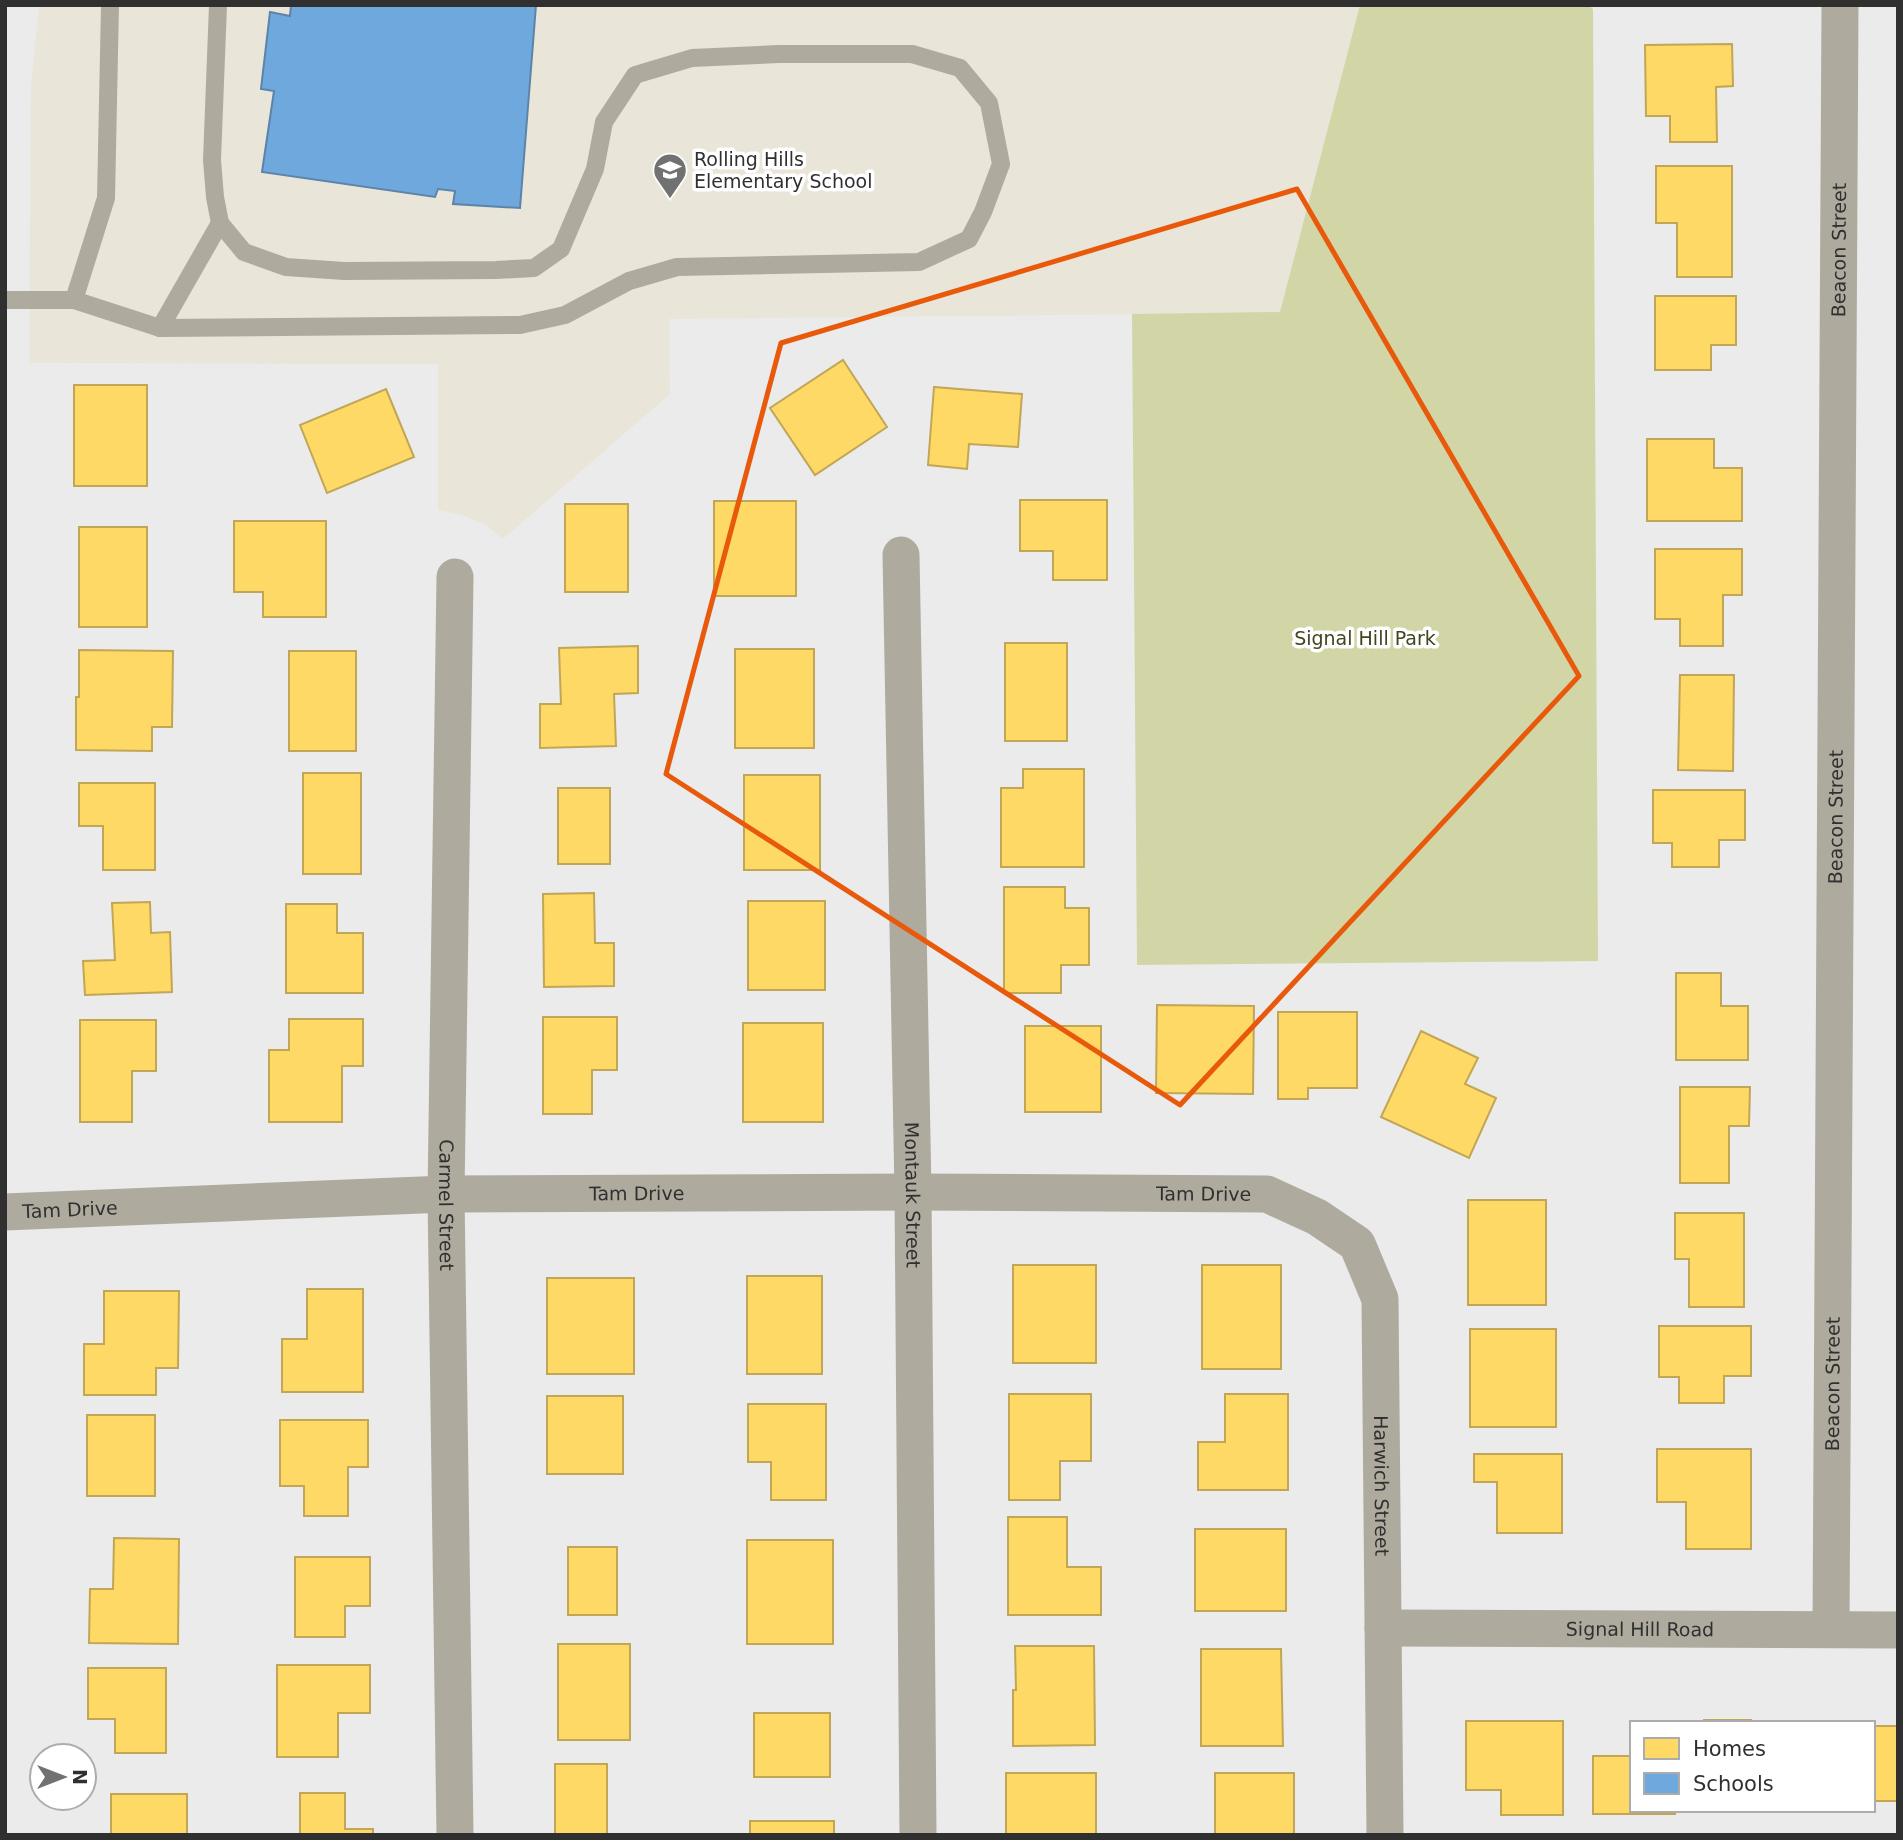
<svg xmlns="http://www.w3.org/2000/svg" width="1903" height="1840" font-family="'DejaVu Sans',sans-serif">
	<rect width="100%" height="100%" fill="#ebebeb"/>
	<path fill="#eae5d9" d="M39,5H1360L1280,313L669,319L670,394L503,539L486,525L462,515L438,510V364L29,363L31,88Z"/>
	<path fill="#d2d6a7" d="M1360,5H1588L1593,9L1598,961L1137,965L1132,314L1280,312Z"/>
	<g fill="#ffd966" stroke="#c1a656" stroke-width="2">
		<path d="M1732,44L1733,86L1716,87L1717,142H1670V116H1646L1645,45Z"/>
		<path d="M1656,166H1732V277H1677V223H1656Z"/>
		<path d="M1655,296H1736V345H1711V370H1655Z"/>
		<path d="M843,360L887,427L815,475L770,408Z"/>
		<rect x="74" y="385" width="73" height="101"/>
		<path d="M934,387L1022,394L1018,447L969,444L967,469L928,465Z"/>
		<path d="M386,389L414,457L327,493L300,425Z"/>
		<path d="M1647,439H1714V468H1742V521H1647Z"/>
		<path d="M1020,500H1107V580H1053V551H1020Z"/>
		<rect x="714" y="501" width="82" height="95"/>
		<rect x="565" y="504" width="63" height="88"/>
		<path d="M234,521H326V617H263V592H234Z"/>
		<rect x="79" y="527" width="68" height="100"/>
		<path d="M1655,549H1742V595H1723V646H1680V619H1655Z"/>
		<rect x="1005" y="643" width="62" height="98"/>
		<path d="M638,646V693L614,694L616,746L540,748V704H561L559,648Z"/>
		<rect x="735" y="649" width="79" height="99"/>
		<path d="M79,650L173,651L172,727H152V751L76,750V697H79Z"/>
		<rect x="289" y="651" width="67" height="100"/>
		<path d="M1680,675H1734L1733,771L1678,770Z"/>
		<path d="M1023,769H1084V867H1001V788H1023Z"/>
		<rect x="303" y="773" width="58" height="101"/>
		<rect x="744" y="775" width="76" height="95"/>
		<path d="M79,783H155V870H103V826H79Z"/>
		<rect x="558" y="788" width="52" height="76"/>
		<path d="M1653,790H1745V840H1719V867H1672V843H1653Z"/>
		<path d="M1004,887H1065V908H1089V965H1061V993H1004Z"/>
		<path d="M594,893L595,943H614V986L544,987L543,894Z"/>
		<rect x="748" y="901" width="77" height="89"/>
		<path d="M150,902L151,933L170,932L172,992L85,995L83,961L115,960L112,903Z"/>
		<path d="M286,904H337V933H363V993H286Z"/>
		<path d="M1676,973H1721V1006H1748V1060H1676Z"/>
		<path d="M1157,1005L1254,1006L1253,1094L1156,1093Z"/>
		<path d="M1278,1012H1357V1088H1308V1099H1278Z"/>
		<path d="M543,1017H617V1070H592V1114H543Z"/>
		<path d="M289,1019H363V1066H342V1122H269V1050H289Z"/>
		<path d="M80,1020H156V1071H132V1122H80Z"/>
		<rect x="743" y="1023" width="80" height="99"/>
		<rect x="1025" y="1026" width="76" height="86"/>
		<path d="M1421,1031L1478,1058L1465,1084L1496,1098L1469,1158L1381,1117Z"/>
		<path d="M1680,1087H1750L1749,1126H1729V1183H1680Z"/>
		<rect x="1468" y="1200" width="78" height="105"/>
		<path d="M1675,1213H1744V1307H1689V1259H1675Z"/>
		<rect x="1013" y="1265" width="83" height="98"/>
		<rect x="1202" y="1265" width="79" height="104"/>
		<rect x="747" y="1276" width="75" height="98"/>
		<rect x="547" y="1278" width="87" height="96"/>
		<path d="M307,1289H363V1392H282V1339H307Z"/>
		<path d="M104,1291H179L178,1368H156V1395H84V1344H104Z"/>
		<path d="M1659,1326H1751V1376H1724V1403H1679V1377H1659Z"/>
		<rect x="1470" y="1329" width="86" height="98"/>
		<path d="M1009,1394H1091V1461H1060V1500H1009Z"/>
		<path d="M1225,1394H1288V1490H1198V1442H1225Z"/>
		<rect x="547" y="1396" width="76" height="78"/>
		<path d="M748,1404H826V1500H771V1462H748Z"/>
		<rect x="87" y="1415" width="68" height="81"/>
		<path d="M280,1420H368V1467H348V1516H304V1486H280Z"/>
		<path d="M1657,1449H1751V1549H1686V1502H1657Z"/>
		<path d="M1474,1454H1562V1533H1497V1482H1474Z"/>
		<path d="M1008,1517H1067V1567H1101V1615H1008Z"/>
		<rect x="1195" y="1529" width="91" height="82"/>
		<path d="M114,1538L179,1539L178,1644L89,1643L90,1589H113Z"/>
		<rect x="747" y="1540" width="86" height="104"/>
		<rect x="568" y="1547" width="49" height="68"/>
		<path d="M295,1557H370V1606H345V1637H295Z"/>
		<rect x="558" y="1644" width="72" height="96"/>
		<path d="M1015,1646H1094L1095,1745L1013,1746V1690H1016Z"/>
		<path d="M1201,1649H1281L1283,1746H1201Z"/>
		<path d="M277,1665H370V1713H338V1757H277Z"/>
		<path d="M88,1668H166V1753H115V1719H88Z"/>
		<rect x="754" y="1713" width="76" height="64"/>
		<rect x="1704" y="1720" width="47" height="3"/>
		<path d="M1466,1721H1563V1815H1501V1790H1466Z"/>
		<rect x="1873" y="1726" width="25" height="75"/>
		<path d="M1593,1756H1632V1810H1675V1814H1593Z"/>
		<rect x="555" y="1764" width="52" height="71"/>
		<rect x="1006" y="1773" width="90" height="62"/>
		<rect x="1215" y="1773" width="79" height="62"/>
		<path d="M300,1793H345V1829H373V1835H300Z"/>
		<rect x="111" y="1794" width="76" height="41"/>
		<rect x="750" y="1821" width="84" height="14"/>
	</g>
	<path fill="#6fa8dc" stroke="#5c84a9" stroke-width="2" d="M291,5H536L520,208L453,204L455,191L438,189L435,197L262,172L274,91L261,89L270,12L290,16Z"/>
	<g fill="none" stroke-linecap="round" stroke-linejoin="round">
		<g stroke="#afaa9e" stroke-width="18">
			<path d="M5,300H74L160,328L220,223"/>
			<path d="M74,300L106,198L110,5"/>
			<path d="M160,328L520,325L565,315L629,281L677,267L919,262L969,239L983,212L1001,164L989,103L960,68L912,54H779L692,58L635,75L604,122L595,169L561,249L534,268L496,270L344,271L286,267L244,252L220,223L215,197L212,160L218,5"/>
		</g>
		<g stroke="#afaa9e" stroke-width="37">
			<path id="s1" d="M901,555L913,1192L918,1835"/>
			<path id="s2" d="M455,577L446,1194L455,1835"/>
			<path id="s3" d="M5,1212L446,1194L913,1192L1267,1194L1317,1217L1357,1244L1380,1299L1385,1835"/>
			<path id="s4" d="M1383,1628L1898,1630"/>
			<path id="s5" d="M1831,1629L1840,5"/>
		</g>
	</g>
	<path fill="none" stroke="#e8590c" stroke-width="5" stroke-linejoin="round" d="M1297,189L1579,676L1180,1105L666,774L781,343Z"/>
	<defs>
		<g id="school-pin" transform="scale(1.75)"><path d="M0 17L-7.5 6A9.5 9.5 0 1 1 7.5 6Z" fill="#727172" stroke="#fff"/><path d="M0-5L7-2L0 1L-7-2ZM-4 1L0 2.5L4 1V4Q0 6-4 4Z" fill="#fff"/></g>
	</defs>
	<g fill-rule="evenodd">
		<use href="#school-pin" x="670" y="170"/>
	</g>
	<g text-anchor="middle" stroke-width="7" stroke-linejoin="round" paint-order="stroke">
		<g font-size="19" fill="#313031" stroke="#fff" text-anchor="start">
			<text x="694" y="166">Rolling Hills<tspan x="694" dy="22">Elementary School</tspan></text>
		</g>
		<g font-size="19" fill="#313031" stroke="#fff">
			<text dy="7" stroke="none"><textPath href="#s5" startOffset="1379">Beacon Street</textPath></text>
			<text dy="7" stroke="none"><textPath href="#s5" startOffset="812">Beacon Street</textPath></text>
			<text dy="7" stroke="none"><textPath href="#s3" startOffset="632">Tam Drive</textPath></text>
			<text dy="7" stroke="none"><textPath href="#s3" startOffset="1199">Tam Drive</textPath></text>
			<text dy="7" stroke="none"><textPath href="#s1" startOffset="640">Montauk Street</textPath></text>
			<text dy="7" stroke="none"><textPath href="#s2" startOffset="628">Carmel Street</textPath></text>
			<text dy="7" stroke="none"><textPath href="#s3" startOffset="65">Tam Drive</textPath></text>
			<text dy="7" stroke="none"><textPath href="#s5" startOffset="245">Beacon Street</textPath></text>
			<text dy="7" stroke="none"><textPath href="#s3" startOffset="1612">Harwich Street</textPath></text>
			<text dy="7" stroke="none"><textPath href="#s4" startOffset="257">Signal Hill Road</textPath></text>
		</g>
		<g font-size="19" fill="#42451e" stroke="#fff">
			<text x="1365" y="645">Signal Hill Park</text>
		</g>
	</g>
	<rect width="1903" height="1840" fill="none" stroke="#313031" stroke-width="14"/>
	<rect x="1630" y="1721" width="245" height="91" fill="#ffffff" stroke="#adacad" stroke-width="2"/>
	<rect x="1644" y="1738" width="35" height="21" fill="#ffd966" stroke="#adacad" stroke-width="2"/>
	<text x="1693" y="1756" font-size="21" fill="#313031">Homes</text>
	<rect x="1644" y="1773" width="35" height="21" fill="#6fa8dc" stroke="#adacad" stroke-width="2"/>
	<text x="1693" y="1791" font-size="21" fill="#313031">Schools</text>
	<g transform="translate(63 1777) rotate(90)"><circle r="33" fill="#ffffff" stroke="#adacad" stroke-width="2"/>
	<path d="M0-5L12 26L0 18L-12 26Z" fill="#727172"/>
	<text y="-10" font-size="19" font-weight="bold" text-anchor="middle" fill="#313031">N</text>
	</g>
</svg>
